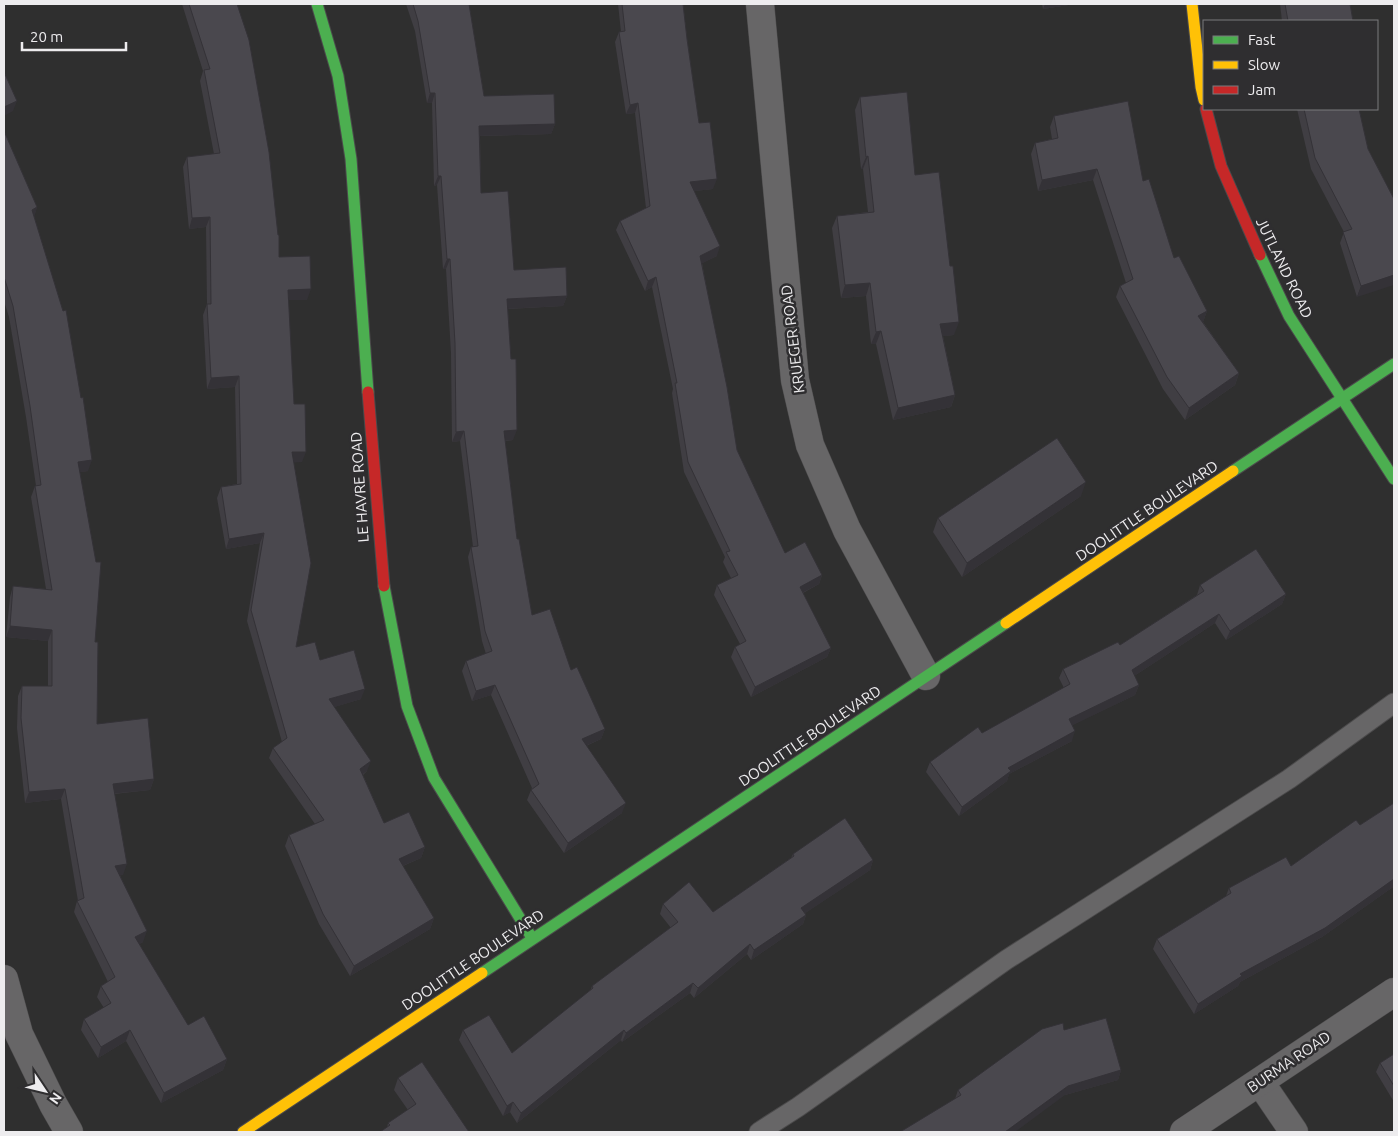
<svg xmlns="http://www.w3.org/2000/svg" width="1398" height="1136" font-family="Ubuntu,sans-serif">
	<rect width="100%" height="100%" fill="#2f2f2f"/>
	<g fill="none" stroke-linecap="round" stroke-linejoin="round">
		<g stroke="#4b4a4b" stroke-width="21">
			<path id="lane" d="M759,1132L798,1107L1006,960L1289,779L1394,703"/>
		</g>
		<g stroke="#4b4a4b" stroke-width="29">
			<g id="street">
				<path d="M760,4L795,380L810,445L847,530L926,676"/>
				<path d="M4,979L19,1034L53,1104L69,1132"/>
				<path d="M1260,1082L1294,1132"/>
				<path d="M1184,1132L1394,992"/>
			</g>
		</g>
		<g stroke="#4b4a4b" stroke-width="13">
			<g id="fast">
				<path d="M317,4L338,76L351,159L368,392"/>
				<path d="M1260,255L1289,316L1394,479"/>
				<path d="M1233,471L1394,364"/>
				<path d="M384,586L407,706L434,778L532,938"/>
				<path d="M482,973L1006,623"/>
			</g>
		</g>
		<g stroke="#4b4a4b" stroke-width="13">
			<g id="slow">
				<path d="M1192,4L1201,87L1204,100"/>
				<path d="M1006,623L1233,471"/>
				<path d="M243,1132L482,973"/>
			</g>
		</g>
		<g stroke="#4b4a4b" stroke-width="13">
			<g id="jam">
				<path d="M1206,109L1221,166L1260,255"/>
				<path d="M368,392L384,586"/>
			</g>
		</g>
		<use href="#lane" stroke="#676667" stroke-width="19"/>
		<use href="#street" stroke="#676667" stroke-width="28"/>
		<use href="#fast" stroke="#4caf50" stroke-width="11"/>
		<use href="#slow" stroke="#ffc107" stroke-width="11"/>
		<use href="#jam" stroke="#c62828" stroke-width="11"/>
	</g>
	<g fill="#403e43">
		<path d="M182,4H237L279,257L307,300H288L294,404L302,462H294L296,647L320,660L361,699L334,707L367,771L363,775L384,823L425,847L421,858L403,866L434,918L430,929L350,976L319,924L285,846L289,835L315,824L269,758L273,748L282,742L247,621L260,543L226,549L217,498L221,487L237,484L235,387L207,389L203,315L207,304L206,227L189,229L183,167L187,157L214,154L200,81L203,71Z"/>
		<path d="M406,4H469L484,96L555,124L551,134L480,136L481,193L514,270L567,296L563,306L508,309L513,440L505,441L517,539L532,615L571,670L605,729L601,739L586,746L622,813L564,853L527,800L531,790L532,788L491,695L472,701L462,671L466,661L486,654L482,641L468,557L471,547H473L460,441L452,442L451,353L446,269H443L437,185L434,186L432,103H427L415,31Z"/>
		<path d="M618,4H683L687,39L699,123L713,189L694,191L717,256L702,263L737,450L785,553L822,575L819,584L803,593L831,648L827,657L751,697L731,657L735,647L740,644L714,595L717,585L731,578L723,562L725,557L684,472L672,393L673,389L652,287L645,291L616,230L620,221L646,208L635,113L626,114L615,42L619,32H621Z"/>
		<path d="M1042,4H1075L1043,9Z"/>
		<path d="M1280,4H1350L1353,21H1282Z"/>
		<path d="M860,97L915,175L954,335L943,336L955,395L951,407L893,420L876,344H871L866,296L841,298L832,228L837,216L868,212L863,169H861L855,110Z"/>
		<path d="M1297,109H1359L1368,149L1394,199L1357,297L1340,243L1344,232L1311,169Z"/>
		<path d="M1054,116L1143,181L1174,258L1207,311L1203,322L1239,373L1235,385L1185,420L1163,389L1116,297L1120,286L1126,283L1093,180L1038,191L1031,154L1035,143L1052,139L1050,127Z"/>
		<path d="M4,131L37,207L34,216L88,471L80,472L95,642L97,724L154,779L150,790L114,794L123,875H120L143,942L139,944L188,1025L227,1059L223,1070L161,1103L126,1041L98,1058L81,1030L84,1019L104,1008L97,997L101,986L108,982L74,912L77,901H78L61,799L25,803L17,728L18,696L22,686H48V641L6,637L10,597L13,586L46,589L31,497L35,486H36L26,417L9,317L4,301Z"/>
		<path d="M1081,496L962,577L933,532L938,518Z"/>
		<path d="M1200,585L1286,594L1282,604L1226,640L1215,623L1134,676L1139,685L1135,695L1072,725V741L1009,774L1007,781L959,816L926,772L930,762L982,733L1064,688L1059,678L1063,669L1120,645L1197,595Z"/>
		<path d="M1394,803V884L1393,887L1322,937L1240,982L1238,986L1194,1014L1153,949L1157,939L1226,896L1229,888L1291,866L1360,825Z"/>
		<path d="M793,854L873,860L870,870L805,913L806,915L803,924L751,960L747,954L694,998L690,993L622,1042L621,1040L517,1123L510,1112L503,1116L459,1040L463,1030L512,1053L590,991L592,986L671,928L660,914L663,904L713,912L791,858Z"/>
		<path d="M1394,1054V1102L1376,1072L1380,1063Z"/>
		<path d="M1121,1070L1118,1080L1065,1095L955,1099L958,1090Z"/>
		<path d="M398,1078L469,1132L387,1128L388,1123L408,1110L394,1090Z"/>
	</g>
	<g fill="#343237">
		<path d="M1045,4H1075L1043,9Z"/>
		<path d="M430,93H435L432,103H427Z"/>
		<path d="M17,101L13,111L4,116V107Z"/>
		<path d="M638,103L635,113L626,114L630,105Z"/>
		<path d="M555,124L551,134L476,136L479,126Z"/>
		<path d="M868,156L863,169H861L866,157Z"/>
		<path d="M1097,169L1093,180L1038,191L1042,180Z"/>
		<path d="M438,176H441L437,185L434,186Z"/>
		<path d="M717,179L713,189L686,192L690,182Z"/>
		<path d="M37,207L34,218L32,210Z"/>
		<path d="M210,217L206,227L189,229L192,218Z"/>
		<path d="M720,246L717,256L697,266L700,256Z"/>
		<path d="M447,259H450L446,269H443Z"/>
		<path d="M1394,275V285L1357,297L1361,286Z"/>
		<path d="M656,277L652,287L645,291L648,281Z"/>
		<path d="M870,283L866,296L841,298L845,285Z"/>
		<path d="M311,289L307,300H284L288,290Z"/>
		<path d="M567,296L563,306L504,309L507,299Z"/>
		<path d="M1207,311L1203,322L1194,327L1198,316Z"/>
		<path d="M959,322L954,335L936,337L940,324Z"/>
		<path d="M881,331L876,344H871L876,332Z"/>
		<path d="M1239,373L1235,385L1185,420L1189,408Z"/>
		<path d="M239,376L235,387L207,389L211,378Z"/>
		<path d="M955,395L951,407L893,420L898,408Z"/>
		<path d="M517,430L513,440L500,441L504,431Z"/>
		<path d="M464,431L460,441L452,442L456,432Z"/>
		<path d="M292,452H306L302,462L288,463Z"/>
		<path d="M92,460L88,471L75,473L78,462Z"/>
		<path d="M1086,482L1081,496L962,577L967,563Z"/>
		<path d="M264,533L260,543L226,549L229,539Z"/>
		<path d="M822,575L819,584L796,596L800,587Z"/>
		<path d="M1286,594L1282,604L1226,640L1230,631Z"/>
		<path d="M1219,614L1215,623L1128,680L1132,670Z"/>
		<path d="M10,626L52,630L48,641L6,637Z"/>
		<path d="M831,648L827,657L751,697L755,687Z"/>
		<path d="M495,685L491,695L472,701L476,691Z"/>
		<path d="M1139,685L1135,695L1065,729L1069,719Z"/>
		<path d="M365,689L361,699L325,710L329,699Z"/>
		<path d="M605,729L601,739L578,749L582,739Z"/>
		<path d="M1075,731L1072,741L1009,774L1007,781L959,816L962,807L1008,768Z"/>
		<path d="M371,761L367,771L356,779L360,769Z"/>
		<path d="M154,779L150,790L109,794L113,784Z"/>
		<path d="M65,789L61,799L25,803L29,792Z"/>
		<path d="M626,803L622,813L564,853L568,843Z"/>
		<path d="M425,847L421,858L395,869L399,859Z"/>
		<path d="M873,860L870,870L798,918L801,908Z"/>
		<path d="M127,864L123,875L111,877L115,866Z"/>
		<path d="M1394,879L1393,887L1322,937L1240,982L1238,986L1194,1014L1198,1004L1240,974Z"/>
		<path d="M806,915L803,924L751,960L754,950Z"/>
		<path d="M434,918L430,929L350,976L354,966Z"/>
		<path d="M147,931L143,942L131,948L135,937Z"/>
		<path d="M750,944L747,954L694,998L698,988Z"/>
		<path d="M693,983L690,993L622,1042L626,1033Z"/>
		<path d="M130,1030L126,1041L98,1058L101,1047Z"/>
		<path d="M624,1030L621,1040L517,1123L521,1113Z"/>
		<path d="M227,1059L223,1070L161,1103L164,1093Z"/>
		<path d="M1121,1070L1118,1080L1065,1095L1015,1132H1005L1068,1086Z"/>
		<path d="M513,1102L510,1112L503,1116L507,1106Z"/>
	</g>
	<g fill="#4a484e" stroke="#343237">
		<path d="M189,4H237L249,40L269,152L278,235H279V257L310,256L311,289L288,290L294,404H305L306,452H292L311,563L296,647L315,642L320,660L354,650L365,689L329,699L371,761L360,769L384,823L409,812L425,847L399,859L434,918L354,966L323,914L289,835L324,820L273,748L287,738L251,610L264,533L229,539L221,487L241,484L239,376L211,378L207,304H211L210,217L192,218L187,157L220,153L204,70L210,69Z"/>
		<path d="M413,4H469L484,96L554,94L555,124L479,126L481,193L508,191L514,270L566,267L567,296L507,299L511,359H516L517,430L504,431L517,539H519L532,615L550,609L571,670L577,667L605,729L582,739L626,803L568,843L531,790L539,784L495,685L476,691L466,661L492,651L485,631L471,547L478,546L464,431L456,432L455,343L450,259H447L441,176H438L435,93H430L418,21Z"/>
		<path d="M622,4H683L687,39L699,123L710,122L717,179L690,182L720,246L700,256L727,387L737,450L785,553L805,542L822,575L800,587L831,648L755,687L735,647L746,641L717,585L738,575L726,552L730,551L688,462L675,383H677L656,277L648,281L620,221L650,206L638,103L630,105L619,32L625,31Z"/>
		<path d="M1285,4H1350L1353,21H1288Z"/>
		<path d="M4,72L17,101L4,107Z"/>
		<path d="M907,92L915,175L939,172L950,266H953L959,322L940,324L955,395L898,408L881,331L876,332L870,283L845,285L837,216L874,212L868,156L866,157L860,97Z"/>
		<path d="M1128,101L1143,181L1149,179L1174,258L1179,256L1207,311L1198,316L1239,373L1189,408L1167,377L1120,286L1133,279L1097,169L1042,180L1035,143L1058,138L1054,116Z"/>
		<path d="M1304,109H1359L1368,149L1394,199V275L1361,286L1343,232L1352,229L1315,158Z"/>
		<path d="M4,131L37,207L32,210L63,311L66,310L81,398L83,397L92,460L78,462L96,562H101L95,642H98L97,724L148,718L154,779L113,784L127,864L115,866L147,931L135,937L188,1025L204,1016L227,1059L164,1093L130,1030L101,1047L84,1019L111,1003L101,986L115,977L77,901L84,898L65,789L29,792L21,718L22,686H52V630L10,626L13,586L52,590L35,486L41,485L30,406L13,306L4,277Z"/>
		<path d="M1057,438L1086,482L967,563L938,518Z"/>
		<path d="M1256,549L1286,594L1230,631L1219,614L1132,670L1139,685L1069,719L1075,731L1008,768L1011,771L962,807L930,762L978,727L982,733L1070,684L1063,669L1118,642L1120,645L1204,591L1200,585Z"/>
		<path d="M1394,803V879L1325,928L1240,974L1242,976L1198,1004L1157,939L1231,893L1229,888L1286,857L1291,866L1356,820L1360,825Z"/>
		<path d="M845,818L873,860L801,908L806,915L754,950L750,944L698,988L693,983L626,1033L624,1030L521,1113L513,1102L507,1106L463,1030L489,1015L512,1053L593,988L592,986L678,922L663,904L689,882L713,912L794,856L793,854Z"/>
		<path d="M1106,1018L1121,1070L1068,1086L1005,1132H900L961,1095L958,1090L1042,1029L1063,1023L1064,1030Z"/>
		<path d="M1394,1054V1086L1380,1063Z"/>
		<path d="M422,1062L469,1132H380L390,1125L388,1123L416,1104L398,1078Z"/>
	</g>
	<g text-anchor="middle" stroke-width="5" stroke-linejoin="round" paint-order="stroke">
		<g font-size="15" fill="#edecee" stroke="#2f2e30">
			<text transform="translate(1284 268) rotate(64)" y="5">JUTLAND ROAD</text>
			<text transform="translate(793 339) rotate(-97)" y="5">KRUEGER ROAD</text>
			<text transform="translate(360 487) rotate(-94)" y="5">LE HAVRE ROAD</text>
			<text transform="translate(1147 511) rotate(-34)" y="5">DOOLITTLE BOULEVARD</text>
			<text transform="translate(810 736) rotate(-34)" y="5">DOOLITTLE BOULEVARD</text>
			<text transform="translate(473 960) rotate(-34)" y="5">DOOLITTLE BOULEVARD</text>
			<text transform="translate(1289 1062) rotate(-34)" y="5">BURMA ROAD</text>
		</g>
	</g>
	<rect width="1398" height="1136" fill="none" stroke="#edecee" stroke-width="10"/>
	<rect x="1203" y="20" width="175" height="90" fill="#2f2e30" stroke="#7b7a7c"/>
	<rect x="1213" y="36" width="25" height="8" fill="#4caf50" stroke="#7b7a7c"/>
	<text x="1248" y="45" font-size="15" fill="#edecee">Fast</text>
	<rect x="1213" y="61" width="25" height="8" fill="#ffc107" stroke="#7b7a7c"/>
	<text x="1248" y="70" font-size="15" fill="#edecee">Slow</text>
	<rect x="1213" y="86" width="25" height="8" fill="#c62828" stroke="#7b7a7c"/>
	<text x="1248" y="95" font-size="15" fill="#edecee">Jam</text>
	<g transform="translate(45 1091) rotate(125)" stroke="#2f2e30" stroke-width="4" paint-order="stroke">
	<path d="M0-4L9 19L0 12L-9 19Z" fill="#edecee"/>
	<text y="-8" font-size="14" font-weight="bold" text-anchor="middle" fill="#edecee">N</text>
	</g>
	<path d="M22 42v8h104v-8" fill="none" stroke="#edecee" stroke-width="2.5"/>
	<text x="30" y="42" font-size="15" fill="#edecee" stroke="#2f2e30" stroke-width="4" paint-order="stroke">20 m</text>
</svg>
